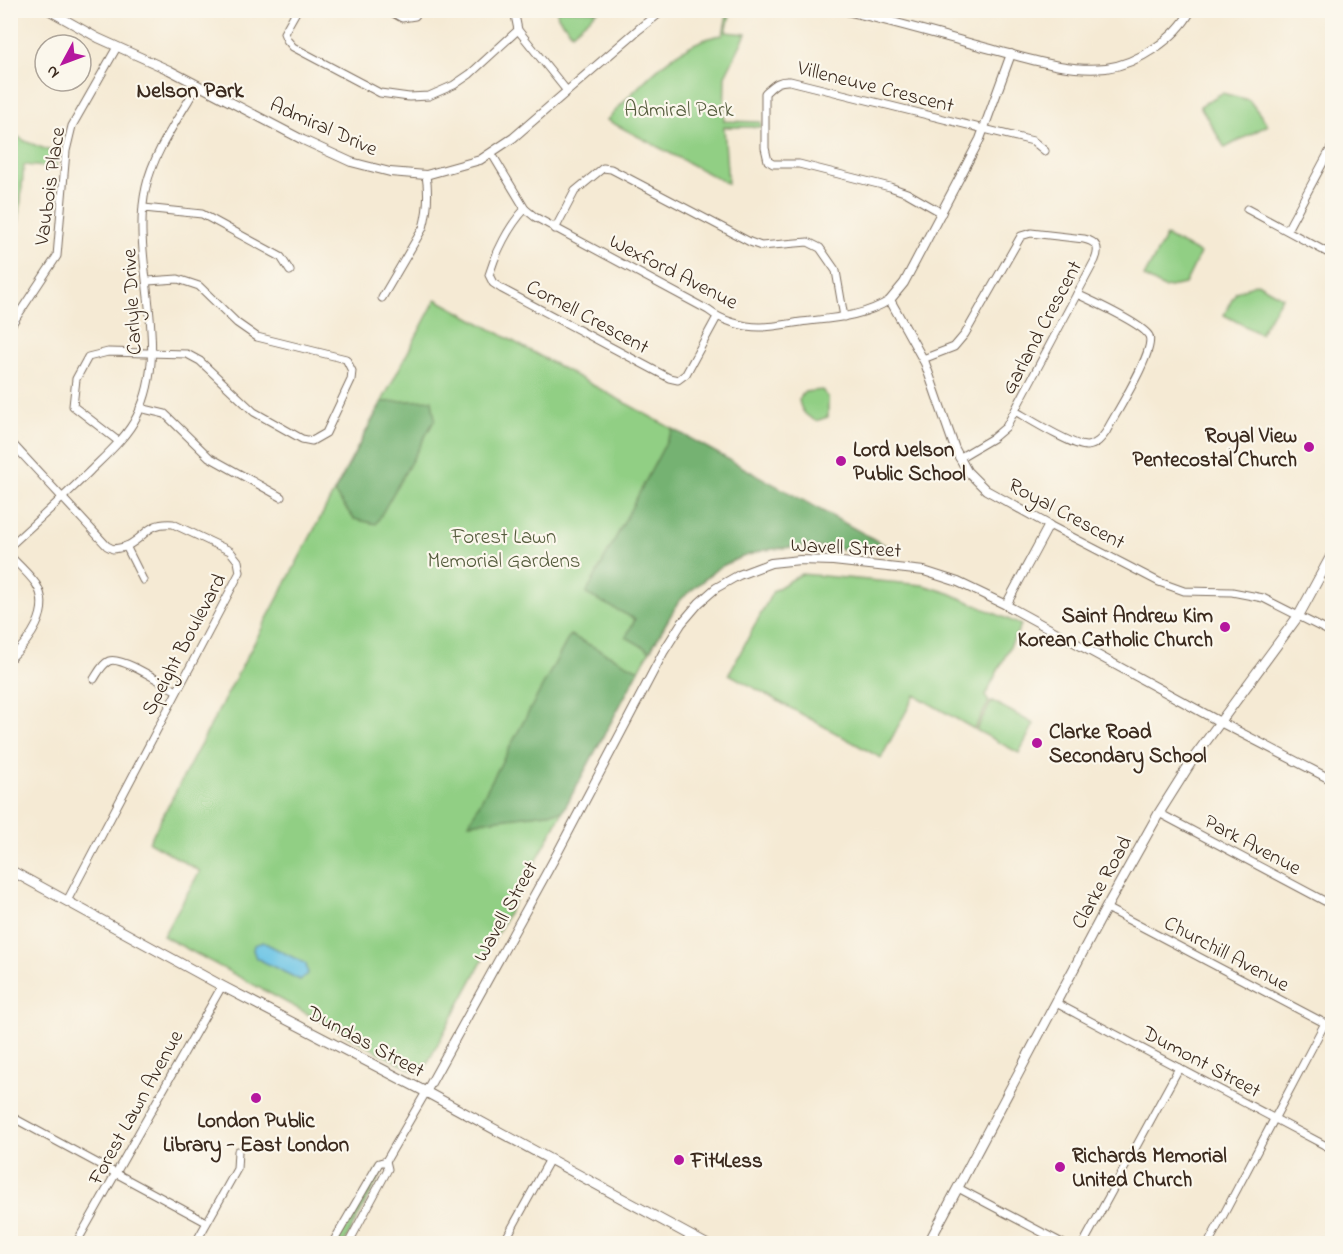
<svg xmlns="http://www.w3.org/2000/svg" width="1343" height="1254" font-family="'Indie Flower',sans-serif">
	<rect width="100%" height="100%" fill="#fbf7ec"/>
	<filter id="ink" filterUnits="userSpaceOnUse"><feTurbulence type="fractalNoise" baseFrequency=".0167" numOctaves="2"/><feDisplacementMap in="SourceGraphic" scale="12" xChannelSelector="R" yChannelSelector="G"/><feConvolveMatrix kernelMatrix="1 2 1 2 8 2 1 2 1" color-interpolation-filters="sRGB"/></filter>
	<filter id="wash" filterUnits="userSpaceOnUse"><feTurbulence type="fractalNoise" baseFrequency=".008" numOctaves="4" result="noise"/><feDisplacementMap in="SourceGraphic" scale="24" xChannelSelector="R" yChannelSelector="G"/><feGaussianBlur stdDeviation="1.35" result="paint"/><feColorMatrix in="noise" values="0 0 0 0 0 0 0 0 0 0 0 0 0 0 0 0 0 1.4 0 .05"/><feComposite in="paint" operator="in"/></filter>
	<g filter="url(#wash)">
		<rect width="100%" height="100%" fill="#f5ead4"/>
		<g fill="#91cf84" stroke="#667c51" stroke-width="1.5">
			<path d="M557,11V10L598,11L572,33L558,17Z"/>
			<path d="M728,11H731L726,32L746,34L725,76L724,121L761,122V127H724L728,184L607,120C637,88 678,40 723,35Z"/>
			<path d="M1222,93L1249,100L1268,125L1225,148L1200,106Z"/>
			<path d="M11,133L27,142L56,153V168L24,165L19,219L11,246Z"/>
			<path d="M1166,236L1200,253L1185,284L1164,288L1144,277Z"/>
			<path d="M1257,283L1282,297L1260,334L1224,315L1236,292Z"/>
			<path d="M436,299L753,473L645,659L421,1075L163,936L200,871L149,842Z"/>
			<path d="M822,390L828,397V417L816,421C806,416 801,412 799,400L804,392Z"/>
			<path d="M801,574L923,585L949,593L1021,625L985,696L989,702L974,729L915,695L881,758L729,674L773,591Z"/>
			<path d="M992,701L1034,724L1019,753L976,730Z"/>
			<path d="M381,1166L384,1168L344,1243H336Z"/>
		</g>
		<g fill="#74b272" stroke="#586e48" stroke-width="1.5">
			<path d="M432,400L435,419L376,524L354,519L334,493L382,402Z"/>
			<path d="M673,429L899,553L802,546L765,550L739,558L718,568L679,601L650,651L626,637L635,619L586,594Z"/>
			<path d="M570,635L639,670L563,811L469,823Z"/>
		</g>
		<path fill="#67c3e5" stroke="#517682" stroke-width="1.5" d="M263,942L306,964L308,974L300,980L256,958L253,950L254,945Z"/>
	</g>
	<g filter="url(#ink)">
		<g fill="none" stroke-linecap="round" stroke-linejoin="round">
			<g stroke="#7c6d5e" stroke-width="9">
				<g id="minor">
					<path d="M297,10L284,33L287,40L293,47L380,93L409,97L429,96L454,85L470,74L518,30"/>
					<path d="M388,10L402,18L415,16L420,10"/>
					<path d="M514,10L518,30L567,91"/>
					<path d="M492,154L525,209L535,217L708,310C722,321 743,327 760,327C774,327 788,324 801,322C833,318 863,317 890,300"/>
					<path d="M144,208L202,214L281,257L290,271"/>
					<path d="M525,209C509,226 496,252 489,275L493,283L502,289L669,378L678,380L686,374L717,317"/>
					<path d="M1247,209L1332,255"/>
					<path d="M942,213L907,193L890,187L799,164H773L768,161L765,148V93C774,85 778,80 790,81L1033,141L1045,151"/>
					<path d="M555,229L575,191L603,168L611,169L750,242L761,246L808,242L820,248L836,271L844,317"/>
					<path d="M1287,230L1332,146"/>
					<path d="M382,298L423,228C428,210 429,194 426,175"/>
					<path d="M10,327L57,256L66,151L72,126L117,47"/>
					<path d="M923,359L954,347L965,334L1021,236L1031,233L1084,239C1097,242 1100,248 1095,260L1006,427L993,438L959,458"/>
					<path d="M140,408L165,414L209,457L281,497"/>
					<path d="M1015,411C1029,419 1074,447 1087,446C1096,445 1101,439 1106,432C1114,416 1156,351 1149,336C1143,324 1092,301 1077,294"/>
					<path d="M10,441L107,546L113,549C117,548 123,548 127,546C147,536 147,522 173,524L230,551L238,561L240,572L67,901"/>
					<path d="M118,441L73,406L76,379L88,357L108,352L187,354L200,361L254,412L302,439L312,441L326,433L351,380L352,371L346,359L257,337L237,323L199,286L178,279L148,281"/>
					<path d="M1049,525L1159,582L1184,591L1232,592L1263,598L1332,633"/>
					<path d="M10,546C37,521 64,497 90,471C106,455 127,437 137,416C173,345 129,260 146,187C154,151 179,118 197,86"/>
					<path d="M126,546L143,580"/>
					<path d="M10,556C19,565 29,574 36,584C53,611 29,641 10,659"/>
					<path d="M94,679C98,673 102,664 109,661C122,656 163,684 177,691"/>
					<path d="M1159,813L1332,905"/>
					<path d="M1106,908L1332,1027"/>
					<path d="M1056,1003L1332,1149"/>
					<path d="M10,1116L206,1222"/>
					<path d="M958,1188L1064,1244"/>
					<path d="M74,1244L78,1240L222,986"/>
					<path d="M195,1244L237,1169L238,1151"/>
					<path d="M332,1244L379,1163L386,1161L426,1092"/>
					<path d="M348,1244L388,1169L386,1161"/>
					<path d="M503,1244L550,1159"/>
					<path d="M1083,1244L1179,1068"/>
					<path d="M1208,1244L1325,1023"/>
				</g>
			</g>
			<g stroke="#7c6d5e" stroke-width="10">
				<g id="tertiary">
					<path d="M48,10L98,38L169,70L303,140L351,162L390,172L426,175L480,160L513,138L639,29L663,10"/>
					<path d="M842,10C894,21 946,37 998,51C1033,60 1069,72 1106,68C1137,64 1176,39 1191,10"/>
					<path d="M1006,605L1049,525L986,490L967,471L955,449L925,363L890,300L904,283L980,139L1011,54"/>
					<path d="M426,1092L558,852L664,651L681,624L699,603L716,588L739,575L771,563L800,560L833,561L924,571L958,582L1006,605L1220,722L1332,780"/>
				</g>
			</g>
			<g stroke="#7c6d5e" stroke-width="11">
				<g id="secondary">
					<path d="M10,870L222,986L426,1092L706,1244"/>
					<path d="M928,1244L1106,908L1159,813L1193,759L1299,615L1332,554"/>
				</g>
			</g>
			<use href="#minor" stroke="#fff" stroke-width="7"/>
			<use href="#tertiary" stroke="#fff" stroke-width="8"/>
			<use href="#secondary" stroke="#fff" stroke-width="9"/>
		</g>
	</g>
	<g fill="#b5179e" stroke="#fbf7ec" stroke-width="2">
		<circle cx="1309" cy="447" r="6"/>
		<circle cx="841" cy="461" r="6"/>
		<circle cx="1225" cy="627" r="6"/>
		<circle cx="1037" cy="743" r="6"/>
		<circle cx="256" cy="1098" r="6"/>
		<circle cx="679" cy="1160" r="6"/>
		<circle cx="1060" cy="1167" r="6"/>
	</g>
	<g text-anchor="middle" stroke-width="4.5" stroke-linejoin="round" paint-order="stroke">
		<g font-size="21" fill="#3b2a1e" stroke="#fbf7ec">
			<text transform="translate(876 86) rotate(14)" y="7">Villeneuve Crescent</text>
			<text transform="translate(324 126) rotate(24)" y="7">Admiral Drive</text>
			<text transform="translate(49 186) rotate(-82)" y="7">Vaubois Place</text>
			<text transform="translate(674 271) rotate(27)" y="7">Wexford Avenue</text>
			<text transform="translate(131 302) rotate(-93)" y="7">Carlyle Drive</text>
			<text transform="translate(588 316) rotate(28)" y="7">Cornell Crescent</text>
			<text transform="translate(1041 327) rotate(-62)" y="7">Garland Crescent</text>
			<text transform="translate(1067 513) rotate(28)" y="7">Royal Crescent</text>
			<text transform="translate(846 547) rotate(3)" y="7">Wavell Street</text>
			<text transform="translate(183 644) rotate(-62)" y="7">Speight Boulevard</text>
			<text transform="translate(1253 844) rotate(28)" y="7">Park Avenue</text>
			<text transform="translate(1101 882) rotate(-61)" y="7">Clarke Road</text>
			<text transform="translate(505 911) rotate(-61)" y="7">Wavell Street</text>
			<text transform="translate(1227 953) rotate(28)" y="7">Churchill Avenue</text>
			<text transform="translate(366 1041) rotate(28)" y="7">Dundas Street</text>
			<text transform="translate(1202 1061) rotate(28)" y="7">Dumont Street</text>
			<text transform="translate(135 1107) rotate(-61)" y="7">Forest Lawn Avenue</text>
		</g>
		<g font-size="21" fill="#555c3d" stroke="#fbf7ec">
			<text x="679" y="116">Admiral Park</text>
			<text x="504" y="543">Forest Lawn<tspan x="504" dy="24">Memorial Gardens</tspan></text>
		</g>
		<g font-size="21" font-weight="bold" fill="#3b2a1e" stroke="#fbf7ec" text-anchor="start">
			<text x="1297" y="442" text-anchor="end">Royal View<tspan x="1297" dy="24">Pentecostal Church</tspan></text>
			<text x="853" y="456">Lord Nelson<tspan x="853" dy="24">Public School</tspan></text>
			<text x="1213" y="622" text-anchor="end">Saint Andrew Kim<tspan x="1213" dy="24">Korean Catholic Church</tspan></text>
			<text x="1049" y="738">Clarke Road<tspan x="1049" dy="24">Secondary School</tspan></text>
			<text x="256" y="1127" text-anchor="middle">London Public<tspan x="256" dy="24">Library - East London</tspan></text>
			<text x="1072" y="1162">Richards Memorial<tspan x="1072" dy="24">United Church</tspan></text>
			<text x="691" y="1167">Fit4Less</text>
		</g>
		<g font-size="22" font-weight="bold" fill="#3b2a1e" stroke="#fbf7ec">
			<text x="190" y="97">Nelson Park</text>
		</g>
	</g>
	<rect width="1343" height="1254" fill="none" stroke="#fbf7ec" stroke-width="36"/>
	<g transform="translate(63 63) rotate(229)"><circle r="28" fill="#fbf7ec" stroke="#aea59a" stroke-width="1.5"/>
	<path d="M0-4.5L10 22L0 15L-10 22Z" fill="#b5179e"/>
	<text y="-9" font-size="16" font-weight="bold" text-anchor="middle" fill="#3b2a1e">N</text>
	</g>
</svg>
